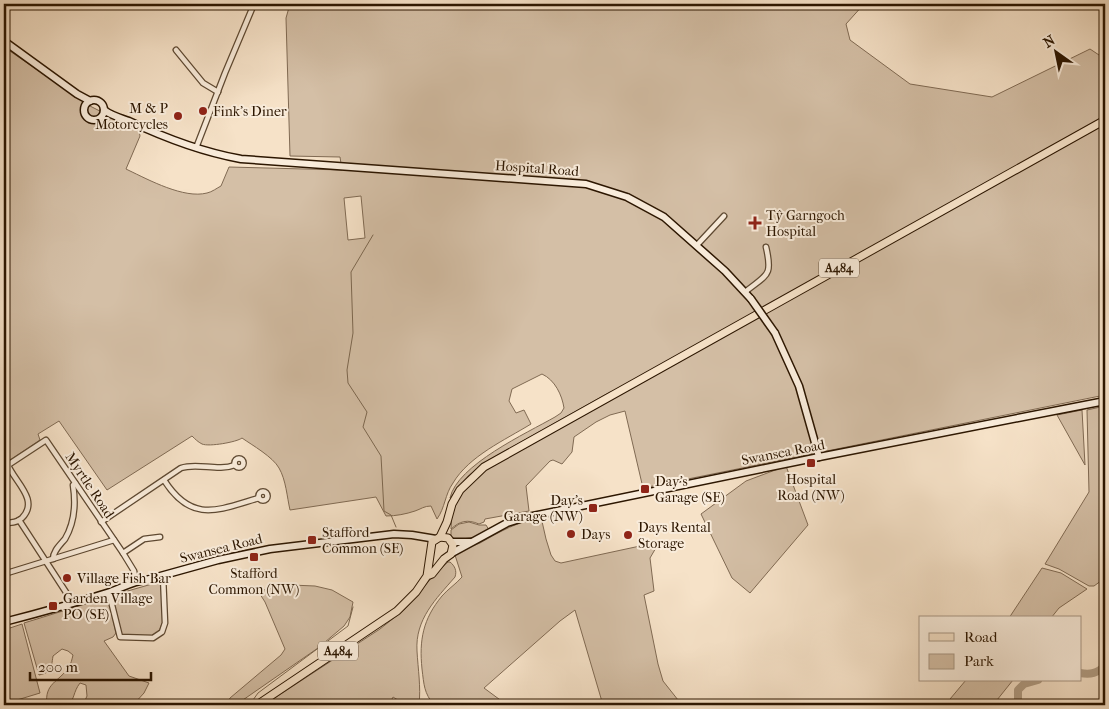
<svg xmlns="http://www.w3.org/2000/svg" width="1109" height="709" font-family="'IM FELL French Canon',serif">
	<rect width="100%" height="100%" fill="#f6e2c8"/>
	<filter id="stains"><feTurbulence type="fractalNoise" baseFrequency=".004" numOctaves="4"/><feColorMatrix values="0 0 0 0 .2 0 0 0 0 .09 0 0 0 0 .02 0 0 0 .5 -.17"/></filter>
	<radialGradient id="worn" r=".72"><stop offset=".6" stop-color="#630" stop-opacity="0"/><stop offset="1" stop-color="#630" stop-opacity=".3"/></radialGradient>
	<g fill="#d4bfa6" stroke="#806a53" fill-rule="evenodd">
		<path d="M290,4H864L846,24L850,40L910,84L992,97L1090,49L1105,59V395L643,488L625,411L610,415L596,422L574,437L572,452L562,464L553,460L550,461L526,486L529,511L485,519L484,522L479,524C467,519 460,521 451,529L452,511L459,496L481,473L616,395L610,392L489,460L468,476L450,498C457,465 527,433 555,417L561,413L564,408C562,395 555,380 542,374L512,389L509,401L516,413L524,410L531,424C505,440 469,456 453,483C445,494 445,508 437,519L431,506C424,506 421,509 415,511C406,514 396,516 386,516L376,497L290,510C287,497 286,480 279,468C273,457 252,445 242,438C237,442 209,447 202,444C198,442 195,439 192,436L107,490L59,421L38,434L40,440L4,464V47L88,105L139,131L140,136L126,169L128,170C149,180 184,199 207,193C212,192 217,188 221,186L229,167L342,170L340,157L290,156L286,18ZM361,196L365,238L348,240L344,198Z"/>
		<path d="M1105,406V578L1094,586H1089L1059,569L1045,564L1089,492L1087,410Z"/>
		<path d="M1082,410L1085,465L1057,415Z"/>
		<path d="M786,466L808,525L750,593L732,578L701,514L746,481Z"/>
		<path d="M541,517L546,539L551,555L555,561L561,563L654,543L657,546L650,558L654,591L644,595L658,664L663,681L682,705H603L575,610L560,621L484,688L507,705H434C424,693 424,685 422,669C419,640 423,619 442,596C448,589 456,584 462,577L455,555C461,548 471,547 480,543C501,531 517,522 541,517Z"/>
		<path d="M469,522L479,525H486L489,530L476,537L455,540L451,535V530L459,524Z"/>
		<path d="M448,562H450C455,566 457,571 455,577C436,599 415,619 417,651C418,669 421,687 419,705H406L393,697L389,705H264L380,629L405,609L434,575Z"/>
		<path d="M1042,568L1061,573L1087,589L1059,608L1051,618H1009Z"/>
		<path d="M159,582L162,585L163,621L159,631L151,636L122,635L110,596Z"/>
		<path d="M291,585L315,586L332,590L353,602L350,617L344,626L318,648L240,702L235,705H226L230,698L281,655L285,649L265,602L258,591Z"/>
		<path d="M108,597L116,633L113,637L104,641L129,676L149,683L144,693L133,705H83L87,696L86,685L80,683C73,692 75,699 68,705H47C44,683 59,682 69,667C71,664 72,659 73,655L68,651L62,649L53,656C51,669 52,672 39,675L24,623Z"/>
		<path d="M22,624L40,693L4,704V630Z"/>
		<path d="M966,680H1013L993,705H945Z"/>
	</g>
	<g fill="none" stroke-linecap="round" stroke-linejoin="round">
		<g stroke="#7c674f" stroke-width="1">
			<path d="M373,235L351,272L353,333L347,370L348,383L367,412L363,427L381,456L384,511L391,515L396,527"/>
			<path d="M253,700L258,693L348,626L353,607"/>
		</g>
		<g stroke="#b19d84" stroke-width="8">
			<path d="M1080,673C1091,675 1097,673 1105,666"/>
			<path d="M1018,705V690L1024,684L1038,680"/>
		</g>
		<g stroke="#5e4932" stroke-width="7">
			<g id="street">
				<path d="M176,50L203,83L218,92"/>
				<path d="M196,148L225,73L254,4"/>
				<path d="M697,245L724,216"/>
				<path d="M745,292C767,274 773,277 766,247"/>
				<circle cx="239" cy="463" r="4.5"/>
				<path d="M164,480C192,524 218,510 259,498"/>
				<circle cx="263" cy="496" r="4.5"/>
				<path d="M19,520L73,603"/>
				<path d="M101,522L181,468C198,462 217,472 235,465"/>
				<path d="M4,523C10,523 17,523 22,518C40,500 14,481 8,465L46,440L123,553L134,571L136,581"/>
				<path d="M123,553L144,539L160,537"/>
				<path d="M53,559C53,551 60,545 65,539C75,522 76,504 73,485L75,483"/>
				<path d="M4,574L114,540"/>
				<path d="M109,593L120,637L153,638L162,632L165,623L163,576"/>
			</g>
		</g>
		<g stroke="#2c1600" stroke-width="9">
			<g id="secondary">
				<path d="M4,41L77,94L90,101"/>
				<circle cx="94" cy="110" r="10"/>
				<path d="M104,110C112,116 121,118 129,121C165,138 202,152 241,159L586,184L627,197L664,217L725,271L751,299"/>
				<path d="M775,333L799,386L819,457"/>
				<path d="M452,542H470"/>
				<path d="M452,553L507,523L523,518L819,457L1105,401"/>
				<path d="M4,622C39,613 75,603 110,592C122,588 133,581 146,580L218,560L270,549L394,534L412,535L436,539"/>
			</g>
		</g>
		<g stroke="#2c1600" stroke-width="9">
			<g id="primary">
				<path d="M440,537L447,522L452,504L460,490L484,467L1105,120"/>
				<path d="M257,705L397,611L416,592L427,576L432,574L444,559L451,554L453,545L448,538L440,537L432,542L427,576"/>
			</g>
		</g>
		<use href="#street" stroke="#f9ecdb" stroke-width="4.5"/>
		<use href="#secondary" stroke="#f9ecdb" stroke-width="6"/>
		<use href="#primary" stroke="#f6e2c8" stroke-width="7"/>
		<g stroke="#2c1600" stroke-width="9" stroke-linecap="butt">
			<path id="secondary-bridge" d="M751,299L775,333"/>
		</g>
		<use href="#secondary-bridge" stroke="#f9ecdb" stroke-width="6"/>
	</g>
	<g fill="#8f2418" stroke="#f9ecdb" stroke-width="2">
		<circle cx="203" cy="111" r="5"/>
		<circle cx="178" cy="116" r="5"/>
		<path d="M752.5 215.5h5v5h5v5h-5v5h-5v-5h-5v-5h5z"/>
		<rect x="806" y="458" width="10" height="10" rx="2.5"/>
		<rect x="640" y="484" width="10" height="10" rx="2.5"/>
		<rect x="588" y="503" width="10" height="10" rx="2.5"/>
		<circle cx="571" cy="534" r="5"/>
		<circle cx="628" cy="535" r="5"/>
		<rect x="307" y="535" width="10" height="10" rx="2.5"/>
		<rect x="249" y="552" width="10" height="10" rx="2.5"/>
		<circle cx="67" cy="578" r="5"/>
		<rect x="48" y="601" width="10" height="10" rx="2.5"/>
	</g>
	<g text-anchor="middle" stroke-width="4" stroke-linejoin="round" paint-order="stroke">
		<g fill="#f9ecdb" stroke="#6a5642" stroke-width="1">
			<rect x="819" y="258.5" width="40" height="19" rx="4"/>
			<rect x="318" y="641.5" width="40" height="19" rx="4"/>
		</g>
		<g font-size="12" font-weight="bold" fill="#2c1600">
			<text x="839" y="272">A484</text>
			<text x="338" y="655">A484</text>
		</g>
		<g font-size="14" fill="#2c1600" stroke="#f9ecdb" text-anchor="start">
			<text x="168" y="113" text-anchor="end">M &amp; P<tspan x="168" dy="16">Motorcycles</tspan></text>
			<text x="213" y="116">Fink's Diner</text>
			<text x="766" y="220">Tŷ Garngoch<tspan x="766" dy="16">Hospital</tspan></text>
			<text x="811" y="484" text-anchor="middle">Hospital<tspan x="811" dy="16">Road (NW)</tspan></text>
			<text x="655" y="486">Day's<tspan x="655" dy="16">Garage (SE)</tspan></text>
			<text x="583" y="505" text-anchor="end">Day's<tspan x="583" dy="16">Garage (NW)</tspan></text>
			<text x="638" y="532">Days Rental<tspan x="638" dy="16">Storage</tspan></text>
			<text x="322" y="537">Stafford<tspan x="322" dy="16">Common (SE)</tspan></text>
			<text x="581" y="539">Days</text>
			<text x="254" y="578" text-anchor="middle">Stafford<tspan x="254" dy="16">Common (NW)</tspan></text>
			<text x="77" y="583">Village Fish Bar</text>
			<text x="63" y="603">Garden Village<tspan x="63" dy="16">PO (SE)</tspan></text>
		</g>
		<g font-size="14" fill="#2c1600" stroke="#f9ecdb">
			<text transform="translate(537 168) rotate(4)" y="5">Hospital Road</text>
			<text transform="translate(783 452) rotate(-11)" y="5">Swansea Road</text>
			<text transform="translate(90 485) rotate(56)" y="5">Myrtle Road</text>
			<text transform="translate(221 548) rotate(-14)" y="5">Swansea Road</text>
		</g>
	</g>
	<rect width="1109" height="709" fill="none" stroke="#f6e2c8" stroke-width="20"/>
	<rect x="5" y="5" width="1099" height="699" fill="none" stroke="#2c1600" stroke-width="2.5"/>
	<rect x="10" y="10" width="1089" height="689" fill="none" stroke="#2c1600"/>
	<rect x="919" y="616" width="162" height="65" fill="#f9ecdb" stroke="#a79683"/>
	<rect x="929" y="633" width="25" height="8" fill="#f6e2c8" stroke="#a79683"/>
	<text x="964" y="642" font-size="15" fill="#2c1600">Road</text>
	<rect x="929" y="654" width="25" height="15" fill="#d4bfa6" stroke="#a79683"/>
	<text x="964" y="666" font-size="15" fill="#2c1600">Park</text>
	<g transform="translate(1056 52) rotate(327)" stroke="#f9ecdb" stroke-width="4" paint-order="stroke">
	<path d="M0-4L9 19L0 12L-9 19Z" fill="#2c1600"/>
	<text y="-8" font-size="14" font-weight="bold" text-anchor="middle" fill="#2c1600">N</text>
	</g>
	<path d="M30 672v8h121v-8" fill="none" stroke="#2c1600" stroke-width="2.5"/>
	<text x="38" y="672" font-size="15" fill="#2c1600" stroke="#f9ecdb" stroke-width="4" paint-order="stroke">200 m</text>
	<rect width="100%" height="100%" filter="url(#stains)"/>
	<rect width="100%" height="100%" fill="url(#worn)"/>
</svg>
